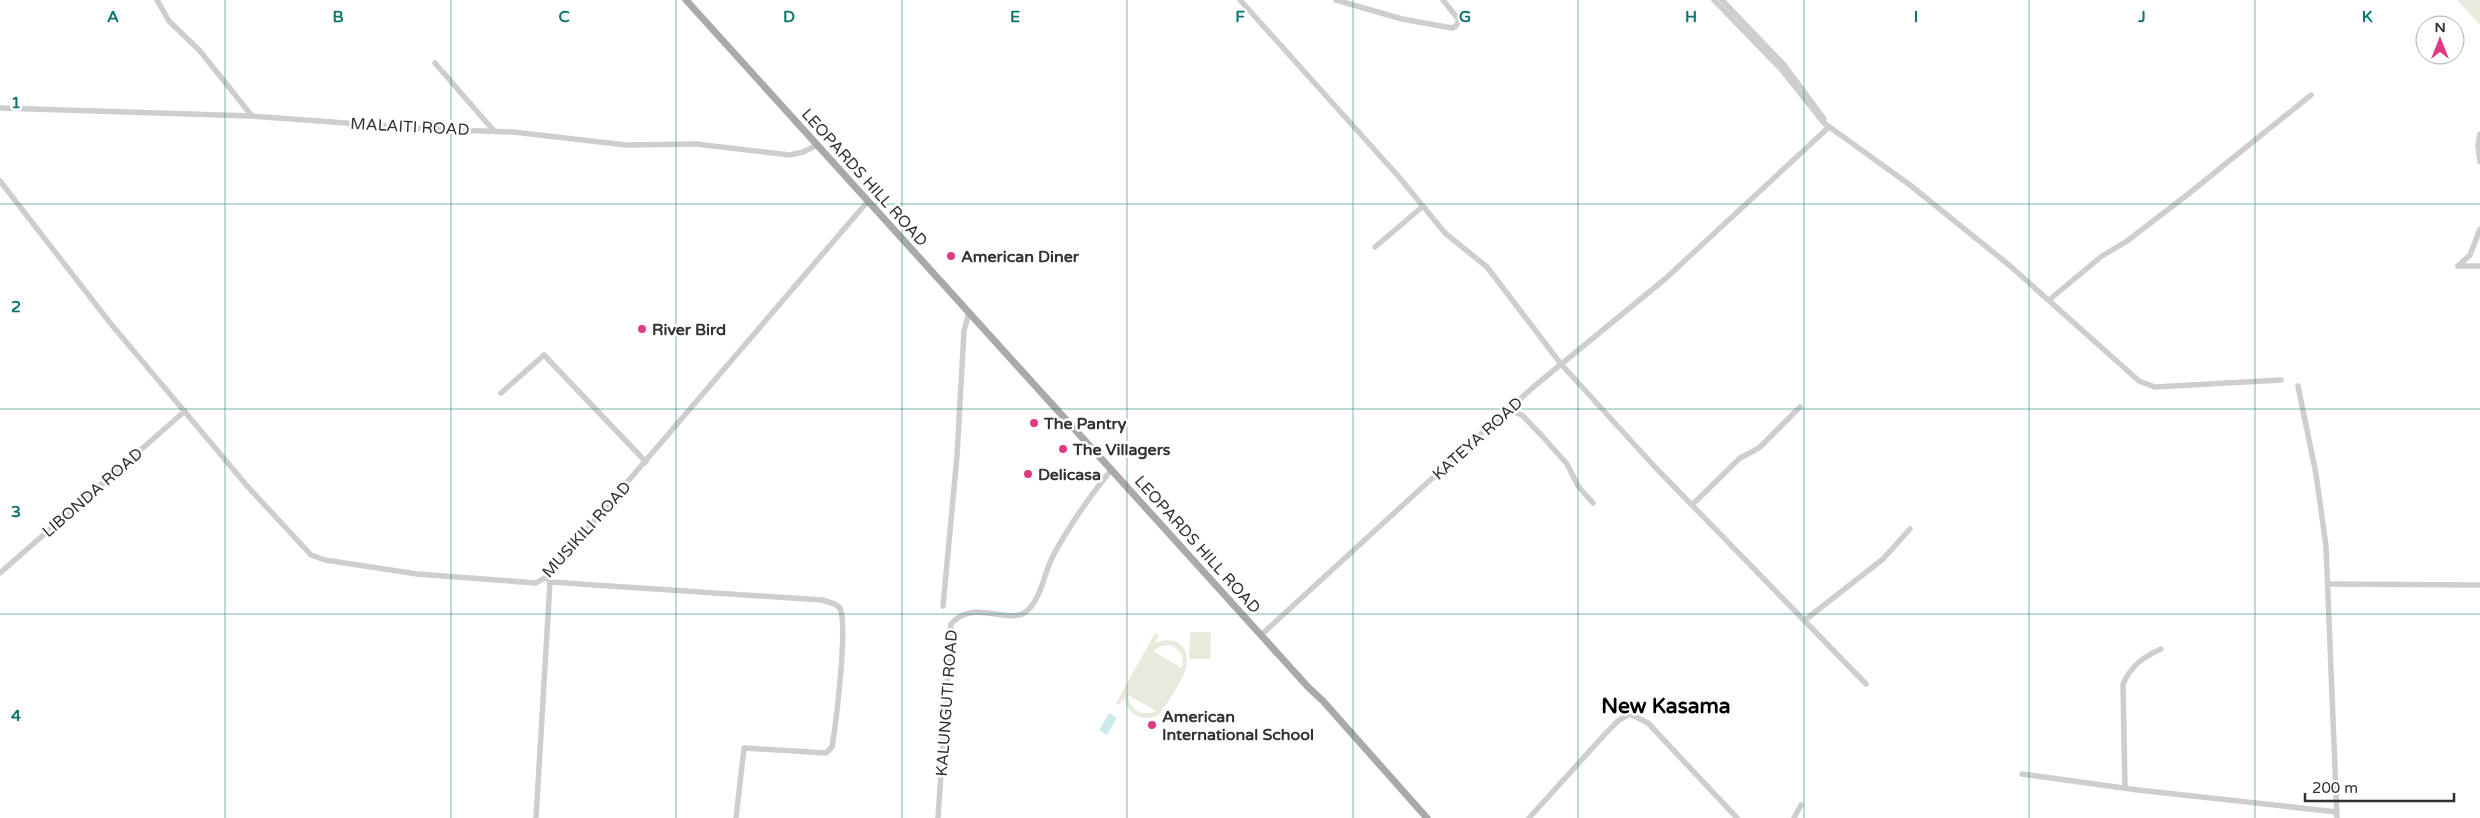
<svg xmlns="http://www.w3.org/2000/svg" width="2480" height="818" font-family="'Varela Round',sans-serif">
	<rect width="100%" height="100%" fill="#fff"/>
	<g fill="#e9eadd" fill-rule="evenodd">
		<path d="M2457,0H2480V25Z"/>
		<path d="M1190,632H1211L1210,659H1189Z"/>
		<path d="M1155,633L1159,635L1155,643C1164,640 1172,638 1181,645C1200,663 1169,699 1159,715C1143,723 1128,715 1124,698L1119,705L1116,703ZM1169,645C1180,648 1185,657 1182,668L1153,651L1161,646ZM1128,695L1156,711C1143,717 1129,710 1128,695Z"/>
	</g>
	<path fill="#cae9ea" d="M1109,713L1117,718L1107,735L1099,730Z"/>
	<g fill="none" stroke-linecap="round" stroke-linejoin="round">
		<g stroke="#cecece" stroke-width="5.5">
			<path d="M157,0L169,21L200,51L252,116"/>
			<path d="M1240,0L1399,177L1445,233L1487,267L1561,364L1655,467L1866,684"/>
			<path d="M1336,0L1402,19L1452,28L1456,26L1459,20L1443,0"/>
			<path d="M1714,0L1781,69L1824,123L1910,185L2009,265L2139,381L2155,387L2281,380"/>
			<path d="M1722,0L1784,65L1824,119"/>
			<path d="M435,63L494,131"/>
			<path d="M0,108L252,116L427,129L513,132L626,145L696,144L790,155L803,152L817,145"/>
			<path d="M2480,134L2478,146L2480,162"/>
			<path d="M0,181L111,324L248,487L311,555L325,560L417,574L536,583L546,577L868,201"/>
			<path d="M1375,247L1422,207"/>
			<path d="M2458,266L2470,255L2480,229"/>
			<path d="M2458,266H2480"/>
			<path d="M2049,300L2102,256L2127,241L2187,195L2311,95"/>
			<path d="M2298,386L2316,474L2326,546L2337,818"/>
			<path d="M501,393L544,355L646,462"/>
			<path d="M1507,410L1522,415L1543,437L1567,464L1578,486L1593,503"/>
			<path d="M1693,504L1740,458L1759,448L1800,407"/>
			<path d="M0,573L185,411"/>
			<path d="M546,577L550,582L822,600L835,604L840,608C848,627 836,723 832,747L826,753L744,748L736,818"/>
			<path d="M2329,584L2480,585"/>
			<path d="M943,606L957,456L964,331L969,312"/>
			<path d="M1805,620L1883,559L1910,529"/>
			<path d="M1261,635L1475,439L1537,384L1665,279L1829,127"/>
			<path d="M2022,774L2138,790L2337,812"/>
			<path d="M2125,788L2123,684C2131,666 2143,657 2161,649"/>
			<path d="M536,818L550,582"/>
			<path d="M938,818L951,624C975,596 1010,629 1029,609C1042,595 1044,573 1053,556C1069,526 1090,496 1111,470"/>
			<path d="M1529,818L1606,733L1619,720L1630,714L1648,723L1737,818"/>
			<path d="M1794,818L1801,805"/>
		</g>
		<path stroke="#a9a9a9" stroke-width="7" d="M686,0L1308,687L1323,701L1427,818"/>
	</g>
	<path fill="none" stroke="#0f766e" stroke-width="1" stroke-opacity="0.55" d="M225,0V818M451,0V818M676,0V818M902,0V818M1127,0V818M1353,0V818M1578,0V818M1804,0V818M2029,0V818M2255,0V818M0,204H2480M0,409H2480M0,614H2480"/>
	<g fill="#e03b82" stroke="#fff" stroke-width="2">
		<circle cx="951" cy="256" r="5"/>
		<circle cx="642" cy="329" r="5"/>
		<circle cx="1034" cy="423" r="5"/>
		<circle cx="1063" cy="449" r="5"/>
		<circle cx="1028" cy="474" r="5"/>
		<circle cx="1152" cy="725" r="5"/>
	</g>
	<g text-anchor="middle" stroke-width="5" stroke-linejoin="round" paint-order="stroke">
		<g font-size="16" fill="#313131" stroke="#fff">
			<text transform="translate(410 126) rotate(3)" y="6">MALAITI ROAD</text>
			<text transform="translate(865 177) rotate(48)" y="6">LEOPARDS HILL ROAD</text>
			<text transform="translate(1477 438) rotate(-42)" y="6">KATEYA ROAD</text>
			<text transform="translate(92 492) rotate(-41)" y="6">LIBONDA ROAD</text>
			<text transform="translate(586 529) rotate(-48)" y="6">MUSIKILI ROAD</text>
			<text transform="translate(1198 544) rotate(48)" y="6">LEOPARDS HILL ROAD</text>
			<text transform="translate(946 703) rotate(-86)" y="6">KALUNGUTI ROAD</text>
		</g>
		<g font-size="16" font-weight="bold" fill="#313131" stroke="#fff" text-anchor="start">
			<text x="961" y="262">American Diner</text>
			<text x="652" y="335">River Bird</text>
			<text x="1044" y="429">The Pantry</text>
			<text x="1073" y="455">The Villagers</text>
			<text x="1038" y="480">Delicasa</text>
			<text x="1162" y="722">American<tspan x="1162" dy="18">International School</tspan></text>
		</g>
		<g font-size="21" font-weight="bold" fill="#000" stroke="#fff">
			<text x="1666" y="713">New Kasama</text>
		</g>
	</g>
	<g font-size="16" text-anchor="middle" font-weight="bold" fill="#0f766e" stroke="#fff" stroke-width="5" stroke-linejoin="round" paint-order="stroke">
		<text x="113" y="22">A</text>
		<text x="338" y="22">B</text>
		<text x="564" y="22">C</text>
		<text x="789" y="22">D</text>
		<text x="1015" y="22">E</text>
		<text x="1240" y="22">F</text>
		<text x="1465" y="22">G</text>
		<text x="1691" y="22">H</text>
		<text x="1916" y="22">I</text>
		<text x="2142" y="22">J</text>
		<text x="2367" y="22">K</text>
		<text x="16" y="108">1</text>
		<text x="16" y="312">2</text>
		<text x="16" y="517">3</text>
		<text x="16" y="721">4</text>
	</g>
	<g transform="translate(2440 40)"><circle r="24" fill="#ffffff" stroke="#adadad"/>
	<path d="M0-4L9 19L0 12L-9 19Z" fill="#e03b82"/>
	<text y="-8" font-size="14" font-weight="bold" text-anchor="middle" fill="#313131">N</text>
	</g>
	<path d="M2305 793v8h149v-8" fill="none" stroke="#313131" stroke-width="2.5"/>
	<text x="2312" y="793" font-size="15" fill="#313131" stroke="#ffffff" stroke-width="4" paint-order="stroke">200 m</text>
</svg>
